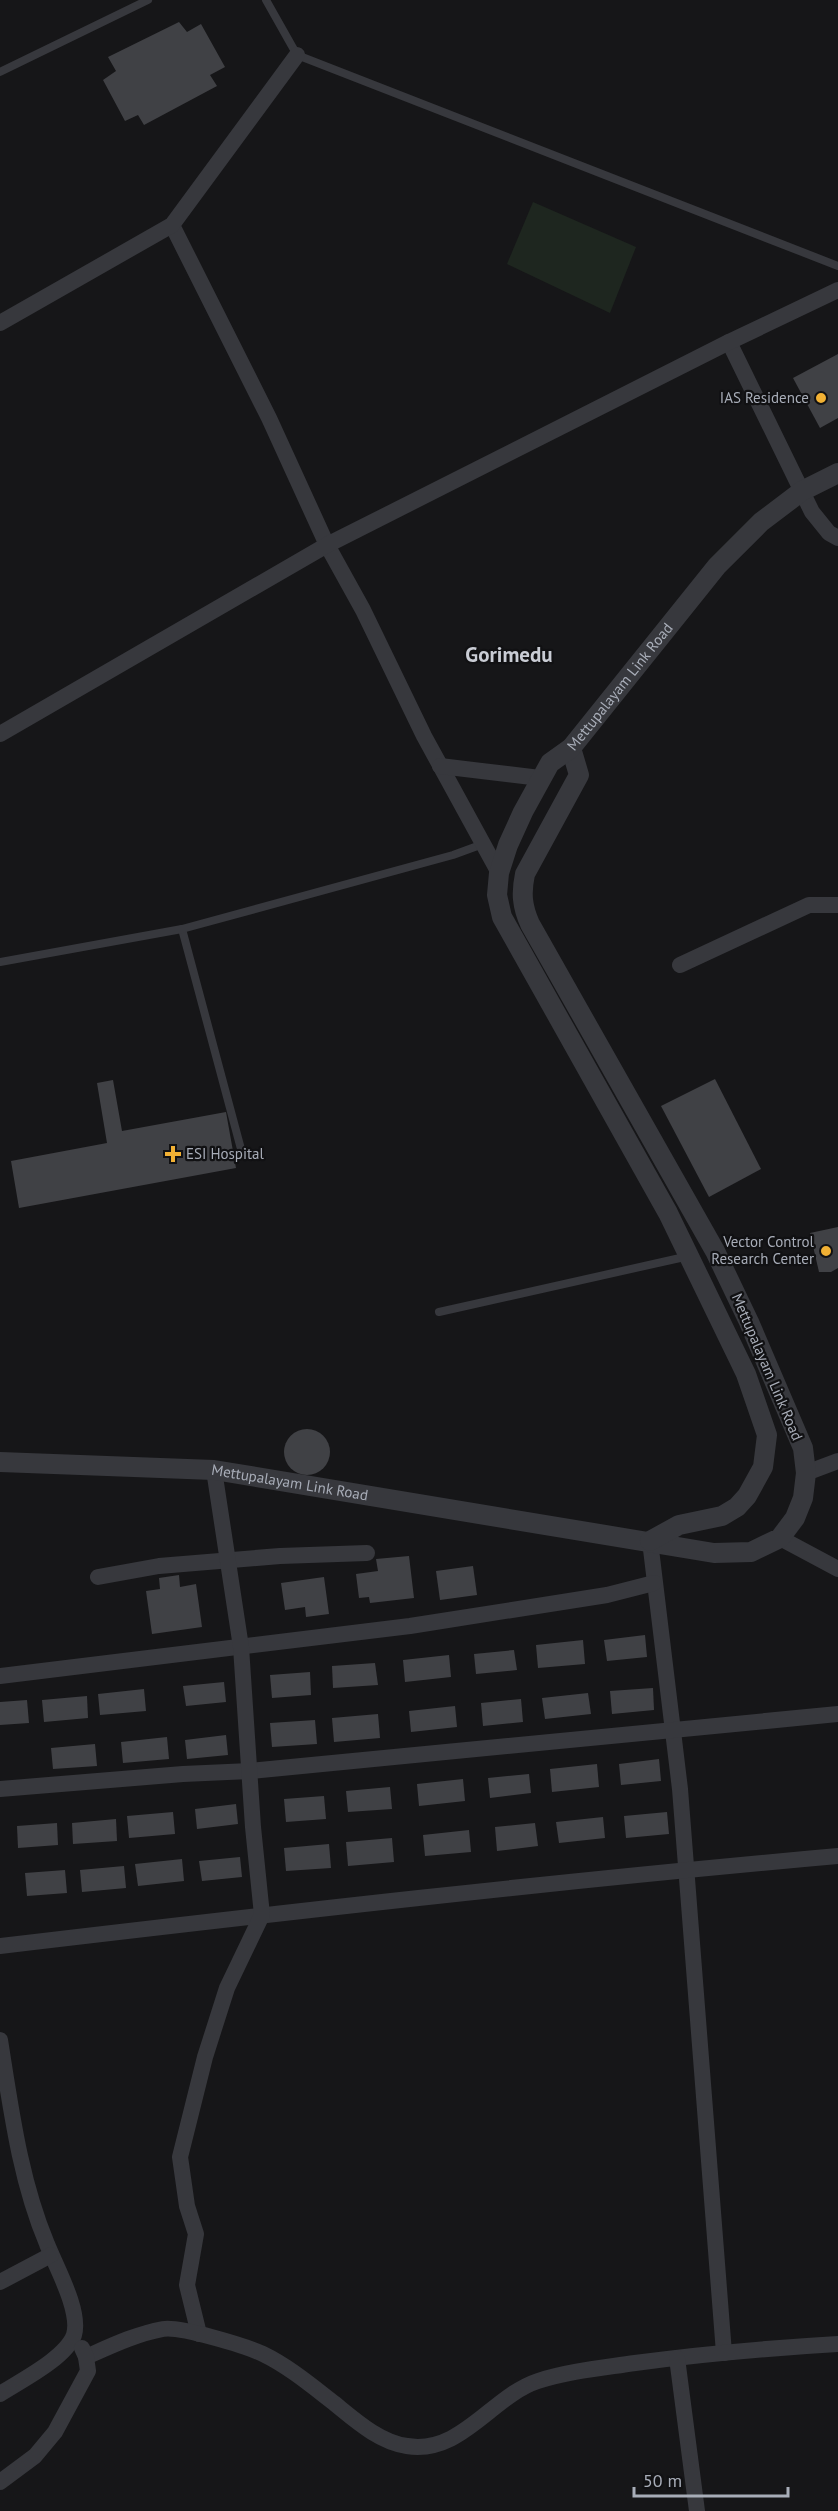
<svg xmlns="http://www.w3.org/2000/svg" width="838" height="2511" font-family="'PT Sans',sans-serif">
	<rect width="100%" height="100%" fill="#161618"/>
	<path fill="#1e261f" d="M533,202L636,247L610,313L507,264Z"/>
	<g fill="#404145">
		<path d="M179,22L187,32L201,24L225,67L210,75L217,86L144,125L138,115L125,121L103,80L116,71L108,57Z"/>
		<path d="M838,354V418L820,428L793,378Z"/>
		<path d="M715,1079L761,1169L709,1197L661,1106Z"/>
		<path d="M113,1080L122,1131L226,1112L236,1168L19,1208L11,1161L107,1143L97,1083Z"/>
		<path d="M838,1227V1268L831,1272H819L810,1233Z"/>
		<circle cx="307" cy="1452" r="23"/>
		<path d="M409,1556L414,1598L370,1603L369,1597L359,1598L356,1574L378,1571L376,1559Z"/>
		<path d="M473,1566L477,1595L440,1600L436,1571Z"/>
		<path d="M179,1575L180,1587L196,1584L202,1627L152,1634L146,1591L160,1589L159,1578Z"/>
		<path d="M324,1577L329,1614L306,1617L305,1607L285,1610L281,1583Z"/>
		<path d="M645,1635L647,1657L607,1661L604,1640Z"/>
		<path d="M583,1640L585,1664L538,1668L536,1645Z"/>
		<path d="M514,1650L517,1670L476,1674L474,1654Z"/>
		<path d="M449,1655L451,1677L405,1682L403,1660Z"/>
		<path d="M375,1663L378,1685L333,1688L332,1666Z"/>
		<path d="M310,1672L311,1695L272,1698L270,1675Z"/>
		<path d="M224,1682L226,1702L186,1706L183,1686Z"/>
		<path d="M653,1688L654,1710L612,1714L610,1691Z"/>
		<path d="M144,1689L146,1711L100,1715L98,1694Z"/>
		<path d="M588,1693L591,1714L545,1719L542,1698Z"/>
		<path d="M87,1696L88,1718L44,1722L42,1700Z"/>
		<path d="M521,1699L523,1722L483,1726L481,1703Z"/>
		<path d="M27,1700L29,1723L0,1725V1702Z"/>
		<path d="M455,1706L457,1727L411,1732L409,1711Z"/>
		<path d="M378,1714L380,1738L334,1742L332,1718Z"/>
		<path d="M315,1720L317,1744L272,1747L270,1723Z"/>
		<path d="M226,1735L228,1755L187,1759L185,1740Z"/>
		<path d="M167,1737L169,1759L123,1763L121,1742Z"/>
		<path d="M95,1744L97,1766L53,1769L51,1748Z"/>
		<path d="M659,1759L661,1781L621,1785L619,1764Z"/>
		<path d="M597,1764L599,1787L552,1792L550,1769Z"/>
		<path d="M529,1774L531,1793L490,1798L488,1778Z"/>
		<path d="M463,1779L465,1801L419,1806L417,1784Z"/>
		<path d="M390,1787L392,1809L348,1812L346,1791Z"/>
		<path d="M324,1796L326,1819L286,1822L284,1799Z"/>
		<path d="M236,1804L238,1824L197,1829L195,1809Z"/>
		<path d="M173,1812L175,1834L129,1838L127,1816Z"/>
		<path d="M667,1812L669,1834L626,1838L624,1816Z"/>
		<path d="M603,1817L605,1838L559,1843L556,1822Z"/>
		<path d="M116,1819L117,1841L73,1844L72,1823Z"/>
		<path d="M57,1823L58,1845L18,1848L17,1826Z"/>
		<path d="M535,1823L538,1846L497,1851L495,1827Z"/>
		<path d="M469,1830L471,1852L425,1856L423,1835Z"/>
		<path d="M392,1838L394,1862L348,1866L346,1842Z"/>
		<path d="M329,1844L331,1868L286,1871L284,1848Z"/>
		<path d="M240,1857L242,1877L202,1881L199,1861Z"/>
		<path d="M182,1859L184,1881L138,1886L135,1864Z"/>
		<path d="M124,1866L126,1888L82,1892L80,1870Z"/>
		<path d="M65,1870L67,1893L27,1896L25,1873Z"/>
	</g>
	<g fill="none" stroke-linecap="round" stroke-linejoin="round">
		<g stroke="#37383d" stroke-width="8">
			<path d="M266,0L297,55L838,266"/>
			<path d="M0,72L148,0"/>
			<path d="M182,929L241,1149"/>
			<path d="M0,962L182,929L453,855L483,844"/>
			<path d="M439,1312L689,1256"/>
		</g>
		<g stroke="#37383d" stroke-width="16">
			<path d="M172,225L269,418L327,545L363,610L424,736L499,873"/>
			<path d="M0,323L172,225L297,55"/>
			<path d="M729,342L812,512L829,533L838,538"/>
			<path d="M0,734L327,545L729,342L838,290"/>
			<path d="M440,766L540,778"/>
			<path d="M680,965L809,905H838"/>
			<path d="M806,1473L838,1461"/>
			<path d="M780,1538L838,1569"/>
			<path d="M650,1541L680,1789L724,2353"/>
			<path d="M98,1577L159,1566L280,1556L367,1553"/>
			<path d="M0,1676L410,1626L607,1595L654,1583"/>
			<path d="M0,1789L183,1774L250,1771L838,1714"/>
			<path d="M0,1946C279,1913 558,1881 838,1856"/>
			<path d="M0,2040C11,2109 20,2180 47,2244C56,2267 81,2311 74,2335C66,2358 20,2381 0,2394"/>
			<path d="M0,2282L51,2255"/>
			<path d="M199,2334L187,2285L196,2234L187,2206L180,2157L205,2057L227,1988L262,1915L253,1827L241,1647L214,1470"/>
			<path d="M86,2357C111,2346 136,2334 163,2329C180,2326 246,2346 263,2354C288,2366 312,2386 334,2403C355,2420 379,2442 407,2446C461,2455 492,2396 538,2381C569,2371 602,2368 635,2363C702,2354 770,2348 838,2344"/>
			<path d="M677,2358L697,2511"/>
			<path d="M0,2482L35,2456L55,2432L88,2371L86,2357L82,2348"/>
		</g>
		<g stroke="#37383d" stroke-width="20">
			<path id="s1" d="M0,1462L214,1470L714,1553L751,1552L780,1538L795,1518L803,1498L806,1473L803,1448L749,1322L715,1251L530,924C522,906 521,893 525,874L579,775L571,748"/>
			<path id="s2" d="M650,1541L679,1525L722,1516L737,1507L747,1496L763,1467L767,1435L746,1374L668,1213L502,917L497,895L499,873L508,845L523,812L550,763L571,748L717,566L761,522L802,491L838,473"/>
		</g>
	</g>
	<g fill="#f2b134" stroke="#111113" stroke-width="2">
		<circle cx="821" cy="398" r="6"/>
		<path d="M170 1145h6v6h6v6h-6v6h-6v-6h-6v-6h6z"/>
		<circle cx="826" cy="1251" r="6"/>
	</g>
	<g text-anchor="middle" stroke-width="4.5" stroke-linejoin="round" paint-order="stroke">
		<g font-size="15" fill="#a8adb8" stroke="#111113" text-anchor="end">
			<text x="809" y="403">IAS Residence</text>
			<text x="186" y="1159" text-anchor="start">ESI Hospital</text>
			<text x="814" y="1247">Vector Control<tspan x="814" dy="17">Research Center</tspan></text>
		</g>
		<g font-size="15" fill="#a8adb8" stroke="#111113">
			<text dy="5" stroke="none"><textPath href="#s2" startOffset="1028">Mettupalayam Link Road</textPath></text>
			<text transform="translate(767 1367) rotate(67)" y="5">Mettupalayam Link Road</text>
			<text dy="5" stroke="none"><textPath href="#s1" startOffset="291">Mettupalayam Link Road</textPath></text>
		</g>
		<g font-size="21" font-weight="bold" fill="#c9ccd4" stroke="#111113">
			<text x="509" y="662">Gorimedu</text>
		</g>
	</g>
	<path d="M634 2487v9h154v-9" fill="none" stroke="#a8adb8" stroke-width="3"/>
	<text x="643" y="2487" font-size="18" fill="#a8adb8" stroke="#111113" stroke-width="4.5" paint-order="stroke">50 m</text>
</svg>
